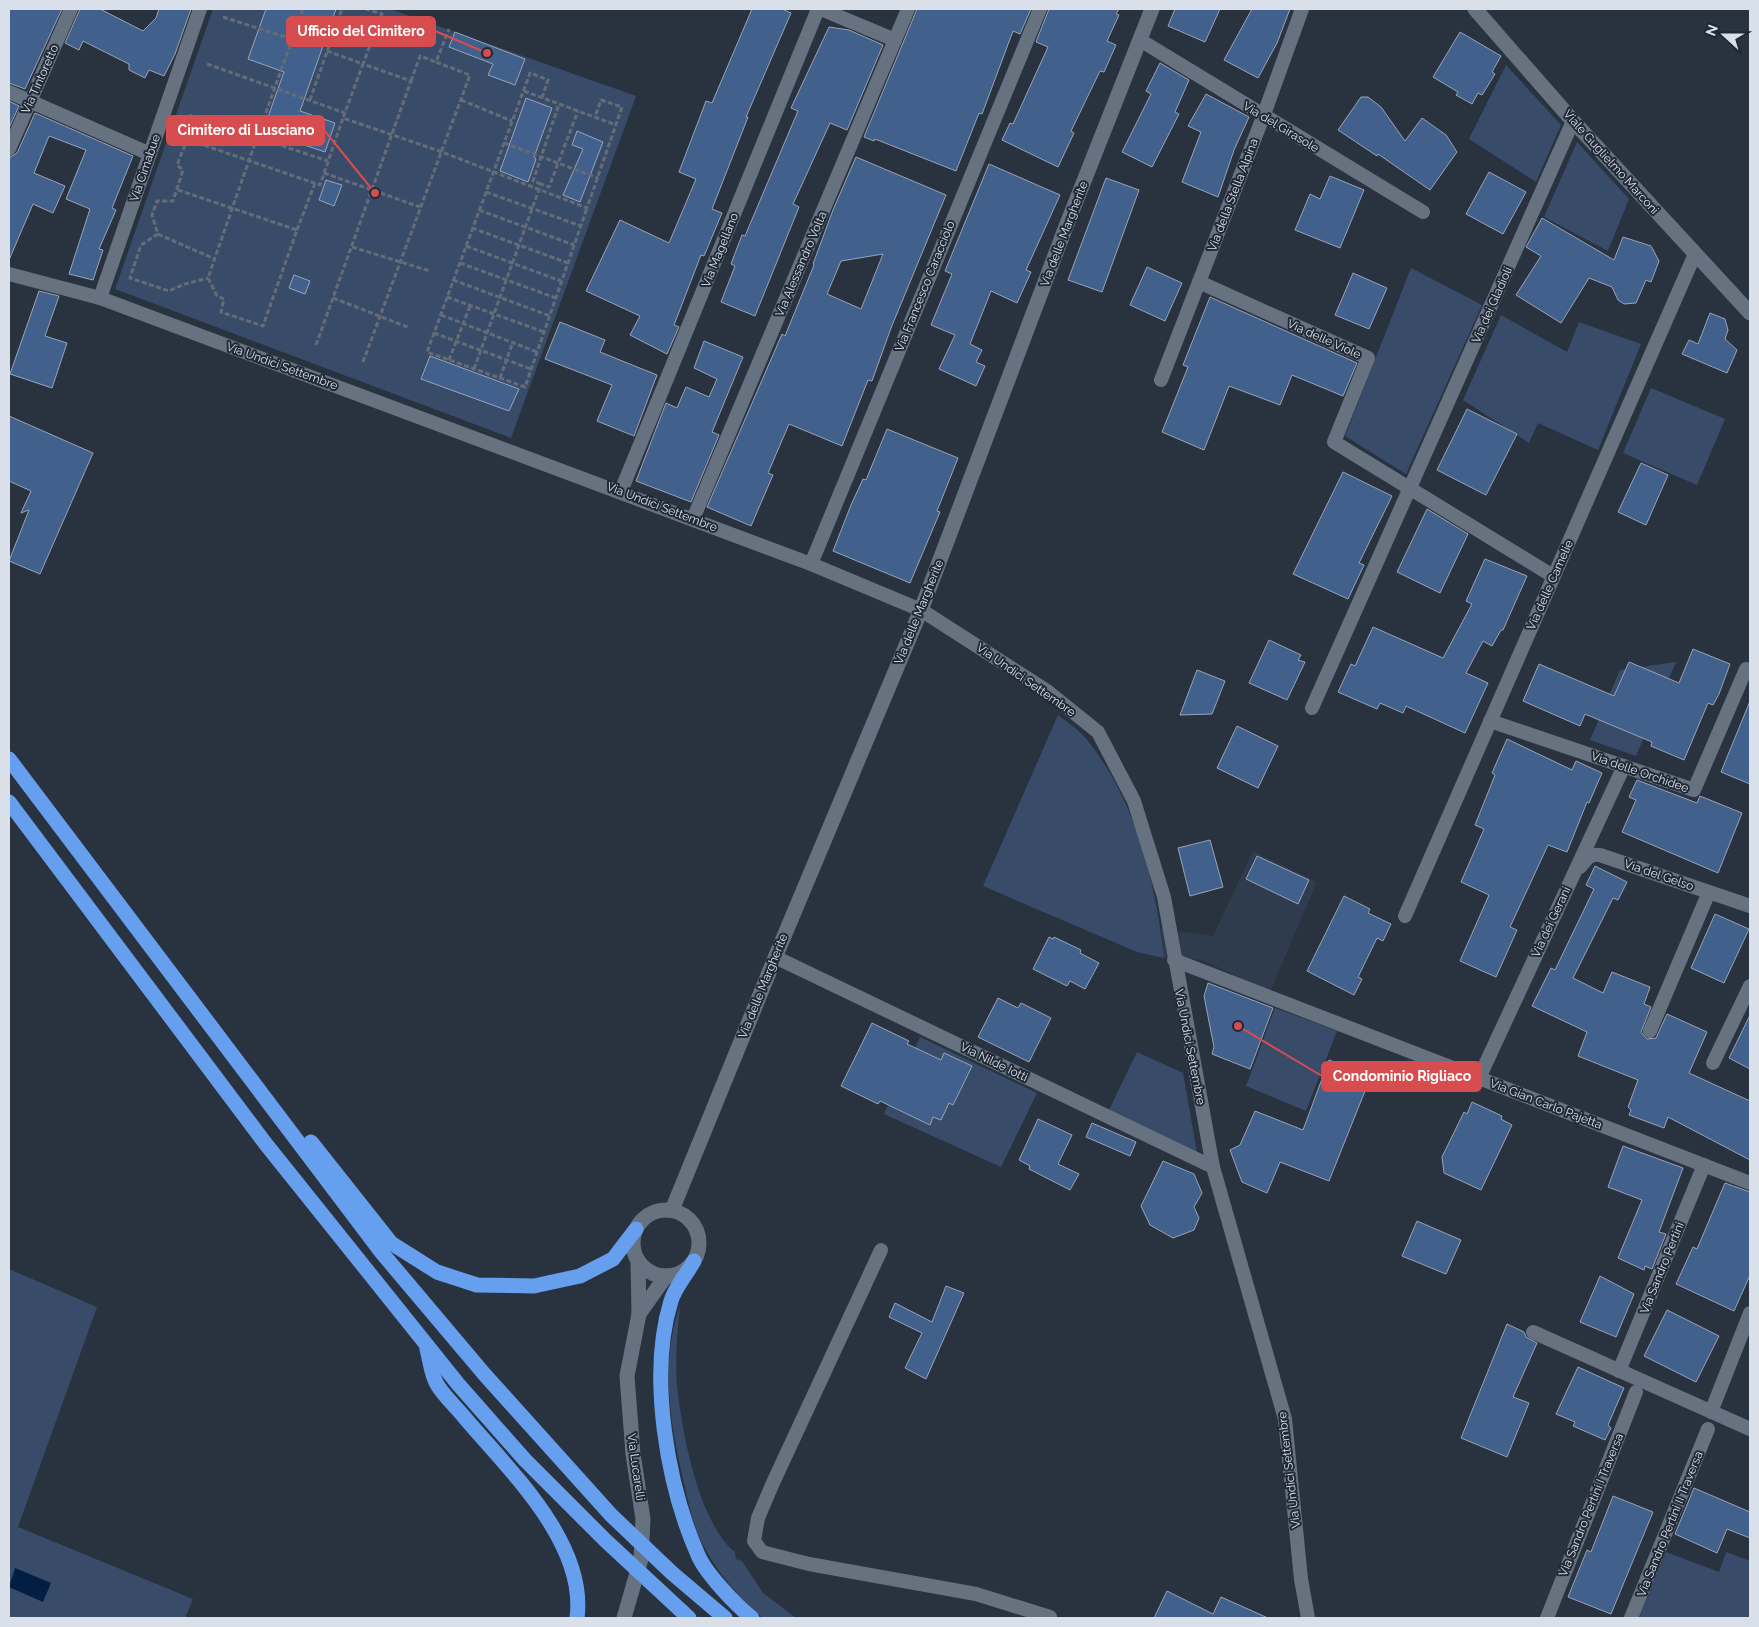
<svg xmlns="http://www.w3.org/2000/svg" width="1759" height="1627" font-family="Raleway,sans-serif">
	<rect width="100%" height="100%" fill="#29323f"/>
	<path fill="#2f3c4e" d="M1253,851L1317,882L1270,992L1200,959L1164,958L1161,929L1213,936Z"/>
	<g fill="#384c6a">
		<path d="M213,9H390L636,96L511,438L115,289Z"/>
		<path d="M1506,65L1561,125L1536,182L1469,139Z"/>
		<path d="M1577,142L1629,199L1608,251L1544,217Z"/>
		<path d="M1411,268L1482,305L1406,474L1345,436Z"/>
		<path d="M1501,315L1567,352L1579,322L1641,344L1598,450L1538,423L1529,443L1463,400Z"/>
		<path d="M1651,388L1725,419L1697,485L1623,453Z"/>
		<path d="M1676,662L1636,756L1590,740L1620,670Z"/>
		<path d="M1058,715C1066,721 1075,727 1082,734C1134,793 1156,882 1164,958L1137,952L983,886Z"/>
		<path d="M1275,1008L1337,1031L1306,1111L1246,1086Z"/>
		<path d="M920,1037L1037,1093L1001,1167L884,1114Z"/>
		<path d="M1137,1052L1183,1073L1197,1152L1109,1110Z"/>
		<path d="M9,1269L97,1307L18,1527L193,1599L185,1618H9Z"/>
		<path d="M680,1306C677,1332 675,1361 677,1386C682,1432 699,1524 735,1552L736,1559L742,1561L763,1593L796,1618H763C739,1598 718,1573 703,1545C694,1528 689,1506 685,1487C671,1428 659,1365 680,1306Z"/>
		<path d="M1666,1552L1719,1572L1726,1552L1750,1561V1618H1639Z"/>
	</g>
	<path fill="#031e45" d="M15,1568L51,1583L43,1602L9,1587Z"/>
	<g fill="#41608c" stroke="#9aa5b6" fill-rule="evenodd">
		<path d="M9,9H62L25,89L9,83Z"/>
		<path d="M80,9H100L143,31L156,18L159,9H191L175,54L164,76L149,70L145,78L129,70V64L83,41L79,50L65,43Z"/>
		<path d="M266,9H336L300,111L335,123L325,152L263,131L284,72L248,59Z"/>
		<path d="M752,9H782L791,13L746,117H748L712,209L722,213L704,256L701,255L674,325L679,327L667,354L630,335L640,316L586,291L620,220L669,243L696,179L679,172L706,101L712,103Z"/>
		<path d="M917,9H1031L1020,34L1013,31L982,114L979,113L956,171L875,139L874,141L864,137Z"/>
		<path d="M1049,9H1119L1116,14L1119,15L1107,41L1116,45L1104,72L1100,71L1071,131L1074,133L1058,167L1002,140L1010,123L1013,124L1048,47L1036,42Z"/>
		<path d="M1175,9H1220L1205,42L1168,26Z"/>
		<path d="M1252,9H1290L1277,43L1258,78L1224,60Z"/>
		<path d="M829,27L849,30L883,45L847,130L830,123L793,204L799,207L755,316L721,302L735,266L731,264L742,235L745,236L798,111L791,108Z"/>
		<path d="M455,32L525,59L515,85L488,75L493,64L449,47Z"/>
		<path d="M1460,32L1501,56L1492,72L1495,74L1482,95L1478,93L1472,104L1456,95L1458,92L1433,77Z"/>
		<path d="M1160,63L1189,80L1175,112L1179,114L1152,167L1122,152L1151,94L1146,91Z"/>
		<path d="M1206,94L1249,117L1234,150L1218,197L1182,182L1201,132L1188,126Z"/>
		<path d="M1361,97H1368L1381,107L1405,141L1422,118L1446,135L1457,152L1430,190L1378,154L1377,156L1338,130Z"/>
		<path d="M526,98L552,108L534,157L536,159L528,182L500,171Z"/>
		<path d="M9,101L19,106L9,128Z"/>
		<path d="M35,113L133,156L112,208L116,210L99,249L103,250L93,280L69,274L90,209L66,199L86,150L49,136L34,173L65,186L53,213L33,204L9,260V158L17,153Z"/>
		<path d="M577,131L603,142L580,202L563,195L583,149L572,145Z"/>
		<path d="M856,157L946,195L891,328L872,381L868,380L842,446L789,424L768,473L773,475L751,526L707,507L782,334L785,336L814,265L813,264L833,210ZM883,254L861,309L827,294L841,261Z"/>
		<path d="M989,164L1060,195L1026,270L1031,272L1017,303L991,291L970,344L982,350L976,362L985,366L976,386L939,369L955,335L931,325L952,274L945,271Z"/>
		<path d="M1489,172L1526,192L1503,234L1466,214Z"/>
		<path d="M1330,176L1364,190L1340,248L1295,230L1310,194L1320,199Z"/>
		<path d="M1106,178L1139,190L1102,292L1068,280Z"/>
		<path d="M326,180L342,185L334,206L319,200Z"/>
		<path d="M1542,218L1614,260L1623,237L1651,246L1659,261L1651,282L1646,280L1636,303L1624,304L1618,300L1612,287L1589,278L1561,323L1516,295L1541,256L1526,247Z"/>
		<path d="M1147,267L1182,283L1165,321L1130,305Z"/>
		<path d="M1353,273L1387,288L1369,329L1335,315Z"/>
		<path d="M294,275L310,281L305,294L289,288Z"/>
		<path d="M39,291L59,296L45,336L67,343L52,388L10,374Z"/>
		<path d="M1210,297L1357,363L1343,396L1292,375L1280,405L1229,386L1204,450L1162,432L1188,367L1183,365Z"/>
		<path d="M1710,313L1725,319L1728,330L1725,339L1737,350L1727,373L1682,354L1689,340L1698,344Z"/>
		<path d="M560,322L605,340L600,352L657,375L634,436L597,421L612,385L545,359Z"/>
		<path d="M704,341L743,357L712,432L719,435L691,502L636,481L666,403L677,408L686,387L709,397L717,379L694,368Z"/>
		<path d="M430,356L519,389L509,411L421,379Z"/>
		<path d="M1467,409L1517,434L1486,495L1437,470Z"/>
		<path d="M9,416L93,453L40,574L9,561L29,510L21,513L31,491L9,481Z"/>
		<path d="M887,429L958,458L937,511L940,512L910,583L833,551L851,505L863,479L866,480Z"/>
		<path d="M1641,463L1668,475L1646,525L1618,512Z"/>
		<path d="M1343,472L1392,496L1359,563L1364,565L1348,599L1293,574Z"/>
		<path d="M1427,509L1468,534L1440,593L1397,572Z"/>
		<path d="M1485,559L1527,576L1503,630H1501L1492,646L1483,641L1466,673L1488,683L1465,733L1406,706L1403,713L1380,703L1377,709L1338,692L1351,664L1355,666L1373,627L1443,658L1472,604L1466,601Z"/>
		<path d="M1269,640L1301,655L1298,660L1305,662L1287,700L1249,683Z"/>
		<path d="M1693,649L1730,664L1719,694L1713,705L1708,703L1684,760L1651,746L1652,742L1585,714L1580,726L1523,701L1539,664L1614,696L1629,662L1679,683Z"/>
		<path d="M1197,670L1225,681L1212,714L1180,715Z"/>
		<path d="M1750,701V784L1721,772Z"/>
		<path d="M1237,726L1278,746L1258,788L1217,768Z"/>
		<path d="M1507,739L1572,770L1576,761L1602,773L1589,803L1587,802L1567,852L1548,845L1510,927L1517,930L1496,977L1460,961L1489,895L1461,882L1484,829L1475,825L1495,775L1492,773Z"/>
		<path d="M1637,780L1697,803L1700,796L1742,813L1718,873L1622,832L1636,800L1629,797Z"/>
		<path d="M1210,840L1223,887L1190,896L1178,848Z"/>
		<path d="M1257,856L1309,880L1298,904L1246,879Z"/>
		<path d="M1595,866L1627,882L1618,900L1613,898L1573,978L1603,993L1612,972L1650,987L1644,1004L1651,1007L1641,1032L1647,1039L1656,1038L1667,1014L1707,1032L1689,1073L1750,1101V1160L1668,1117L1664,1128L1629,1115L1631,1110L1628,1107L1638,1080L1578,1056L1587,1032L1532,1006L1551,968L1555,970L1594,889L1586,885Z"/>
		<path d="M1344,896L1370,909L1368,913L1391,924L1383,941L1377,938L1358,977L1362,979L1354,995L1307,971Z"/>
		<path d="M1715,914L1749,929L1724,983L1691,968Z"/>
		<path d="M1049,937L1053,939L1054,937L1081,950L1080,953L1099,963L1085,989L1070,981L1067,986L1033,969Z"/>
		<path d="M1208,983L1273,1008L1250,1069L1212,1054L1214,1047L1204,996Z"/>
		<path d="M998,998L1018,1008L1021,1003L1051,1018L1029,1062L978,1037Z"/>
		<path d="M1750,1015V1069L1729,1058Z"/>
		<path d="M872,1023L909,1041L907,1044L941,1060L944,1053L972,1066L953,1105L949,1103L941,1120L933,1117L930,1125L880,1101L878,1104L841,1086Z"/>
		<path d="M1329,1060L1371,1076L1329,1181L1280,1162L1267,1193L1242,1182L1230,1150L1240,1145L1255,1111L1303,1130Z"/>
		<path d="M1472,1102L1502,1116L1501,1119L1512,1125L1481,1190L1444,1173L1442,1157L1464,1112L1467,1114Z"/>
		<path d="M1038,1119L1072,1135L1058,1164L1079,1174L1070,1190L1029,1169L1030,1166L1019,1160Z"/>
		<path d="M1092,1123L1136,1142L1130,1156L1086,1137Z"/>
		<path d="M1623,1146L1683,1168L1659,1232L1666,1234L1652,1269L1645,1266L1644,1270L1618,1258L1642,1200L1608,1187Z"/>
		<path d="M1163,1161L1194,1174L1202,1193L1194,1207L1199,1218L1194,1230L1173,1238L1150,1225L1141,1206Z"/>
		<path d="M1725,1183L1750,1192V1275L1734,1311L1676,1284L1693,1247L1697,1249Z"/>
		<path d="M1417,1221L1461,1240L1446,1274L1402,1256Z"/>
		<path d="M1600,1276L1634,1294L1616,1337L1580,1322Z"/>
		<path d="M946,1286L964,1293L926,1379L905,1368L922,1333L889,1317L895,1303L932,1322Z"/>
		<path d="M1667,1310L1719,1336L1696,1382L1644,1356Z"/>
		<path d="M1507,1324L1524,1332L1526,1337L1537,1343L1513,1397L1529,1403L1507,1457L1461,1438Z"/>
		<path d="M1578,1367L1624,1388L1608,1425L1611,1428L1605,1440L1573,1426L1575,1422L1556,1414Z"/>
		<path d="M1694,1488L1750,1512V1538L1727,1529L1717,1553L1675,1534Z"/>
		<path d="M1613,1496L1653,1512L1611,1614L1568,1597L1587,1550L1591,1552Z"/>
		<path d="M1167,1591L1213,1614L1221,1597L1268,1618H1154Z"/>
	</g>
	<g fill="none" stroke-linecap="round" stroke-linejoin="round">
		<g stroke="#646c77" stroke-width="3" stroke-dasharray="5 2.5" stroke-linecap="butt">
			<path d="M223,17L292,39"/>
			<path d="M327,51L363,64L343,118"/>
			<path d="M207,64L345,113"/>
			<path d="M411,81L420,56L436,62"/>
			<path d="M524,91L616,125"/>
			<path d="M542,98L548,80L530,73L427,352L525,387L587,208"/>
			<path d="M310,100L342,9"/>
			<path d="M461,100L512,121"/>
			<path d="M189,115L328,161"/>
			<path d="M183,138L320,185L343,118L442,152L587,208L622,107L601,100L595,117"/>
			<path d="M183,138L185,145L177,165L183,170L173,201H157L152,215L158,234L141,245L130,278L169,291L185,284L208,278"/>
			<path d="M504,143L598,178"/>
			<path d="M324,173L420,207"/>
			<path d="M541,184L533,181L559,104"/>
			<path d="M178,190L297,230L263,326L221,312L224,299L217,296L208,278C239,188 271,98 303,9"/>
			<path d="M486,192L581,226"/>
			<path d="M479,210L574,245"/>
			<path d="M472,228L568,263"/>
			<path d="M297,230L315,183"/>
			<path d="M158,234L215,259"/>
			<path d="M466,246L561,281"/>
			<path d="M352,247L430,271"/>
			<path d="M460,263L556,298"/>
			<path d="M453,280L550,316"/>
			<path d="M447,297L544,332"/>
			<path d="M333,298L410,328"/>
			<path d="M441,315L537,352"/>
			<path d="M434,333L531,369"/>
			<path d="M316,345L411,81L363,64L382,14L366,9"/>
			<path d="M449,360L470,306"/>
			<path d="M363,362L470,75L436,62L449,29"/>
			<path d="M474,369L541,184L549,187L578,111"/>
			<path d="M500,378L513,342"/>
		</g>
		<g stroke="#677281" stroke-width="14">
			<path d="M821,9L895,40"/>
			<path d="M1140,40L1423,212"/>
			<path d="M9,92L150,154"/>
			<path d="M9,149L71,9"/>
			<path d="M9,274L100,298L811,564L921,610L1047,691L1098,732L1134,801L1164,897L1213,1167L1285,1419L1301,1579L1308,1618"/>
			<path d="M1199,282L1368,358L1334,442L1553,576"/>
			<path d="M100,298L200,9"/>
			<path d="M1161,380L1263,117L1302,9"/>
			<path d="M621,491L818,9"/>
			<path d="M693,519L908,9"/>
			<path d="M811,564L1040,9"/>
			<path d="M1312,708L1573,121"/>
			<path d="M1490,721L1694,790L1746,669"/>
			<path d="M1580,867C1586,860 1590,853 1600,855L1750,906"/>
			<path d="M1405,916L1695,254"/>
			<path d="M775,957L1213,1167"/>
			<path d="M1174,960L1750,1183"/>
			<path d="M1650,1031L1709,892"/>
			<path d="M1713,1063L1750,986"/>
			<path d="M1479,1078L1624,766"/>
			<path d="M881,1250L772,1485L758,1518L754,1541L762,1552L809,1564L976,1594L1050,1617"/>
			<path d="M1533,1332L1750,1429"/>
			<path d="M1619,1371L1704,1165"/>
			<path d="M1711,1412L1750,1313"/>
			<path d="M1547,1618L1636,1392"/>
			<path d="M1631,1618L1708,1429"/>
		</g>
		<g stroke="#677281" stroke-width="15">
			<path d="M1475,9L1573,121L1750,313"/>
			<circle cx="666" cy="1243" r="33"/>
			<path d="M672,1210L777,953L921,610L1065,229L1152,9"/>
			<path d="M639,1314L666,1276"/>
			<path d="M624,1618L641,1559L643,1519L633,1454L627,1376L639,1314L638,1261"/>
		</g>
		<g stroke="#679fef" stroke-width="15">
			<path d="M9,759L382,1253L485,1375L611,1515L672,1573L725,1618"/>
			<path d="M9,802L265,1143L458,1384L525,1460L605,1540L689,1618"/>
			<path d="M311,1142L391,1243L437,1272L477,1285L534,1286L580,1276L613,1259L636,1229"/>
			<path d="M694,1261C687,1274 675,1287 671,1301C648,1375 667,1485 698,1555C706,1574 736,1605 752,1618"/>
			<path d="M427,1349C430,1360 431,1376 438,1386C445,1397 456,1407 465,1418C509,1470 587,1543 577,1618"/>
		</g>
	</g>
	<g text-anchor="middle" stroke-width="4" stroke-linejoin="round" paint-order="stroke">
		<g font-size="12" fill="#dae0e9" stroke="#1f2835">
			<text transform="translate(40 79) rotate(-66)" y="4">Via Tintoretto</text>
			<text transform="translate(1281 127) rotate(31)" y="4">Via del Girasole</text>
			<text transform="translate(1611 162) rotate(48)" y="4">Viale Guglielmo Marconi</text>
			<text transform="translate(145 168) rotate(-71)" y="4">Via Cimabue</text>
			<text transform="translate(1233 195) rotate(-69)" y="4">Via della Stella Alpina</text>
			<text transform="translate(1064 234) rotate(-69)" y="4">Via delle Margherite</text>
			<text transform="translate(720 250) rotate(-68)" y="4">Via Magellano</text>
			<text transform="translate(801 264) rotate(-67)" y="4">Via Alessandro Volta</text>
			<text transform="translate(925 286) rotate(-68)" y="4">Via Francesco Caracciolo</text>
			<text transform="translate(1492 305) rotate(-66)" y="4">Via dei Gladioli</text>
			<text transform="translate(1324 339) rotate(24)" y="4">Via delle Viole</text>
			<text transform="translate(282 366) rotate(20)" y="4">Via Undici Settembre</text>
			<text transform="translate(662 507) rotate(21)" y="4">Via Undici Settembre</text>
			<text transform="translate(1550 585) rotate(-66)" y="4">Via delle Camelie</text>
			<text transform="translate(919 612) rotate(-68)" y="4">Via delle Margherite</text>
			<text transform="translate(1026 680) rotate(35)" y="4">Via Undici Settembre</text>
			<text transform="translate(1640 772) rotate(19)" y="4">Via delle Orchidee</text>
			<text transform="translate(1659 875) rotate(19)" y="4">Via del Gelso</text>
			<text transform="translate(1551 922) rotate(-65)" y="4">Via dei Gerani</text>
			<text transform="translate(763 986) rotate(-68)" y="4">Via delle Margherite</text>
			<text transform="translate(1190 1047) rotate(79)" y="4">Via Undici Settembre</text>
			<text transform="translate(994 1062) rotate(26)" y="4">Via Nilde Iotti</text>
			<text transform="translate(1546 1104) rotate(21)" y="4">Via Gian Carlo Pajetta</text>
			<text transform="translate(1662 1268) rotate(-68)" y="4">Via Sandro Pertini</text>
			<text transform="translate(636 1467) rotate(82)" y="4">Via Lucarelli</text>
			<text transform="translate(1289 1470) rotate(-97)" y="4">Via Undici Settembre</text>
			<text transform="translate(1591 1505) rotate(-68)" y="4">Via Sandro Pertini I Traversa</text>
			<text transform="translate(1670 1524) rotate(-68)" y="4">Via Sandro Pertini II Traversa</text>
		</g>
	</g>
	<path fill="none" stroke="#d74d4f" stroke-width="2" d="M487 53L435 31M375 193L324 130M1238 1026L1322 1076"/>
	<g fill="#d74d4f" stroke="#1f2835" stroke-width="2">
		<circle cx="487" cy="53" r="5"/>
		<circle cx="375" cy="193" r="5"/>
		<circle cx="1238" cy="1026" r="5"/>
	</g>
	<g fill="#d74d4f" stroke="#d74d4f" stroke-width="2">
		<rect x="287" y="17" width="148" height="29" rx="5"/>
		<rect x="167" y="116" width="157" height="29" rx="5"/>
		<rect x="1322" y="1062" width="159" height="29" rx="5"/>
	</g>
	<g font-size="14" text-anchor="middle" font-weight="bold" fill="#fff">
		<text x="361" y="36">Ufficio del Cimitero</text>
		<text x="246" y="135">Cimitero di Lusciano</text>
		<text x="1402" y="1081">Condominio Rigliaco</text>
	</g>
	<rect width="1759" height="1627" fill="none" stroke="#dae0e9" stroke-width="20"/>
	<g transform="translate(1724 35) rotate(291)" stroke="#1f2835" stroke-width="4" paint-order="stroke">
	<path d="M0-4L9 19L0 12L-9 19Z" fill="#dae0e9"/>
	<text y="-8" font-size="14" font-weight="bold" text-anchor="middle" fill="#dae0e9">N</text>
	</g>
</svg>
